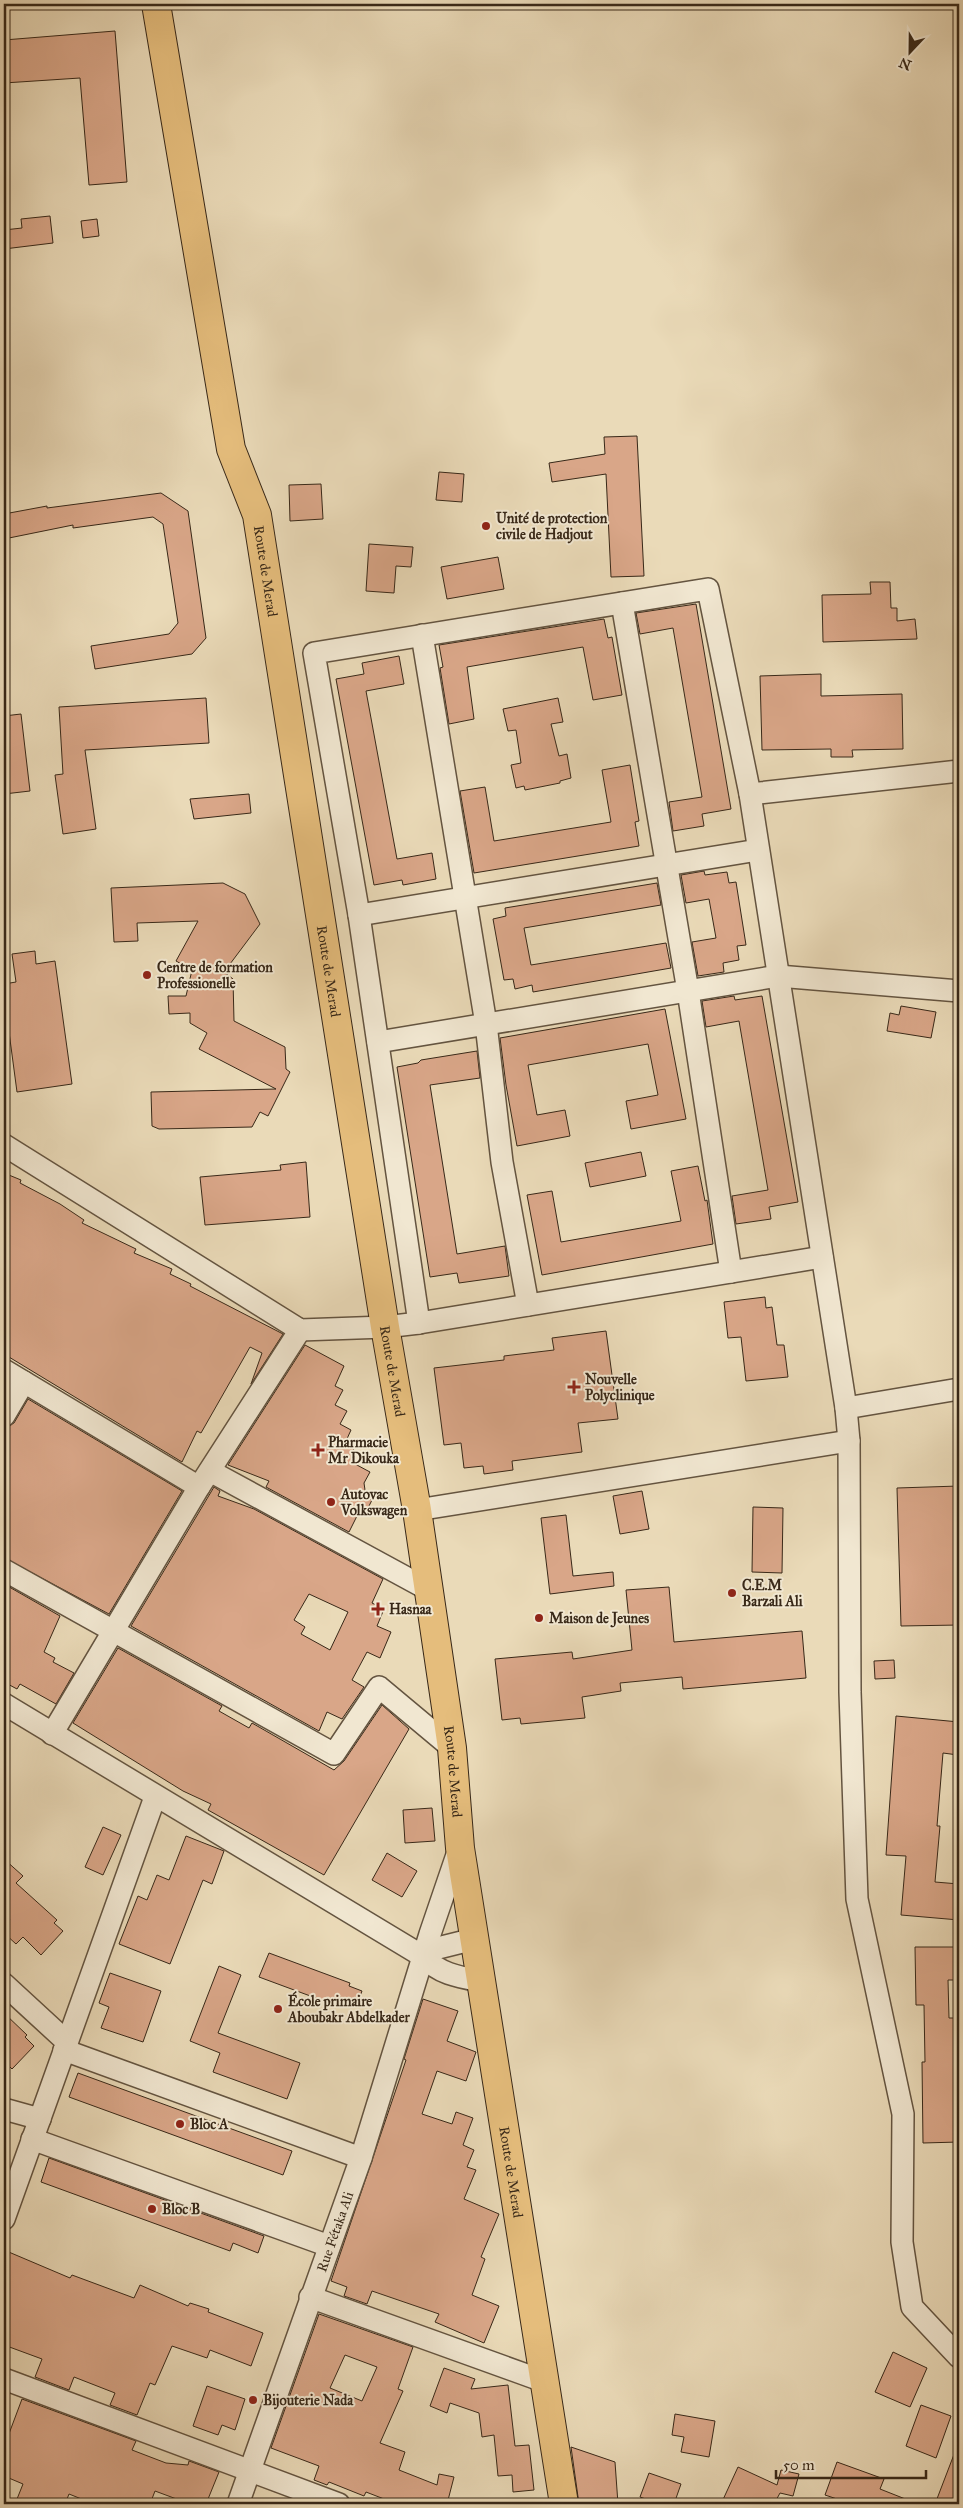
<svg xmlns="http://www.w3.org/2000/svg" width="963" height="2508" font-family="'IM FELL Great Primer',serif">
	<rect width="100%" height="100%" fill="#eadab8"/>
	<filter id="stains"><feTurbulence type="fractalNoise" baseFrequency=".004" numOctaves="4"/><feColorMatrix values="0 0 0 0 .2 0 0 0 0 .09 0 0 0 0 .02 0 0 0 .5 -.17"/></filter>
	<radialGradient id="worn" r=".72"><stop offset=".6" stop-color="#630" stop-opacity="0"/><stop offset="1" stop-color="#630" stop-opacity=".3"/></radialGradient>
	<g fill="#d9a688" stroke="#382818" fill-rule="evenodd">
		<path d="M115,31L127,182L89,185L80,78L4,83V40Z"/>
		<path d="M50,216L53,243L4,249V230L22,228L21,219Z"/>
		<path d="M97,219L99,236L83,238L81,221Z"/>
		<path d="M637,436L644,576L611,577L606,474L552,482L549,463L605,454L604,437Z"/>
		<path d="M439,472L464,474L462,502L436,500Z"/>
		<path d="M321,484L323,519L290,521L289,485Z"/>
		<path d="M161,493L188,511L206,638L192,654L95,669L91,646L169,634L178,623L163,524L153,517L73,528V525L4,539V514L47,506V508Z"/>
		<path d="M369,544L413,547L411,567L396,566L394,593L366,591Z"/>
		<path d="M498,557L504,589L447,599L441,567Z"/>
		<path d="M870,582H890L891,608H897V621L915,619L917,639L823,642L822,595L871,594Z"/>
		<path d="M696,604L731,809L702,814L704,826L673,831L669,802L702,797L673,628L640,634L636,613Z"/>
		<path d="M604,619L608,638L612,637L622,695L593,700L583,647L467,667L474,719L449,724L440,668L443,667L439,645Z"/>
		<path d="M399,656L404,684L366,691L397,859L432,853L436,879L403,885L402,880L374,885L336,679L364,674L362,663Z"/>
		<path d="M821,674V696L902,694L903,749L852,750L853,757H831V749L762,750L760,676Z"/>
		<path d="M206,698L209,743L85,750L96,829L63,834L55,775L63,774L59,707Z"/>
		<path d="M558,698L563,722L551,724L559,756L567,754L571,778L560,781V783L525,790L524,786L516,788L511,765L521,763L516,730L508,731L503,709Z"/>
		<path d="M21,714L30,791L4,794V716Z"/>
		<path d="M630,765L639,821L635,822L639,846L474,873L460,791L485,787L494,841L611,822L602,770Z"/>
		<path d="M249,794L251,813L194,819L190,799Z"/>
		<path d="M704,871L705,875L727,872L729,883L736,882L746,945L737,946L739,960L723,963L724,972L698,976L692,942L716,938L709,899L686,903L681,875Z"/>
		<path d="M223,883L245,894L260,924L224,972L233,979L234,1021L285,1047L286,1069L290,1072L268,1116L260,1112L252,1127L159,1129L152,1126L151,1092L276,1089L199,1049L207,1033L190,1023V1013L169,1014L168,996H186L192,970L176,961L198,921L137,923L138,941L114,942L111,888Z"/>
		<path d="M657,883L661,905L524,928L531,965L666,943L671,968L533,992L532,985L515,989L513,979L504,980L493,919L506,916L505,908Z"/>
		<path d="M35,951L36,964L55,961L72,1084L17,1092L7,1017H4V984L16,982L12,954Z"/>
		<path d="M734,996L735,1000L762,996L798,1202L769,1207L771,1219L736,1224L732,1196L768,1190L739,1021L706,1027L702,1001Z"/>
		<path d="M901,1006L936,1012L931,1038L887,1031L890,1013L899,1015Z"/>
		<path d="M665,1009L686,1119L631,1129L626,1101L658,1095L648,1044L528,1065L537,1115L565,1110L570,1136L517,1146L506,1085L500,1038Z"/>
		<path d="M477,1051L480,1078L430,1085L457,1254L505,1246L509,1276L459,1283L457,1273L430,1277L397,1067L418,1063L421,1060Z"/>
		<path d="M641,1152L646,1176L590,1187L585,1163Z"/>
		<path d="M306,1162L310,1217L205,1225L200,1177L281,1170L280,1165Z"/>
		<path d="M698,1166L705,1201L707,1200L713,1244L542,1275L527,1195L552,1191L561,1242L681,1221L671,1171Z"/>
		<path d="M4,1173L21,1180L20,1183L60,1204L84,1220L82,1223L136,1249L134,1253L172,1269L170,1274L191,1284L190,1286L283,1334L251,1384L262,1353L250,1347L201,1433L197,1431L182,1462L4,1354Z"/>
		<path d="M765,1297L766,1308L772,1307L777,1345H784L788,1377L746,1381L741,1337L728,1338L724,1302Z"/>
		<path d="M606,1331L618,1419L578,1423L582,1452L512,1461L513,1470L484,1474L483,1466L464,1468L461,1443L444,1445L434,1368L504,1360V1356L554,1350L552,1338Z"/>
		<path d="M305,1345L344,1366L335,1386L343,1390L335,1405L347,1411L340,1424L351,1430L346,1441L353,1445L355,1464L370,1472L364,1483L366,1497L372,1500L366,1512H359L349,1532L266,1487L269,1481L228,1465Z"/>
		<path d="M28,1399L182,1491L109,1614L4,1558V1428L14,1423Z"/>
		<path d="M959,1486V1625L901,1626L897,1488Z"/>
		<path d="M214,1487L220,1491L218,1496L254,1509L383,1579L372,1603L384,1609L377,1626L391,1632L380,1658L367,1652L352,1680L364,1687L342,1719L327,1712L319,1731L131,1626ZM309,1594L348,1612L330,1650L301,1634L305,1627L294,1620Z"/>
		<path d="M642,1491L649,1529L620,1534L613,1496Z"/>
		<path d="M753,1507L783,1508L782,1573L752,1572Z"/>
		<path d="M566,1515L573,1576L613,1572L614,1586L550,1594L541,1518Z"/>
		<path d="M4,1584L60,1616L44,1652L55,1658L53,1662L74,1673L56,1704L20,1684L17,1689L4,1682Z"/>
		<path d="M669,1587L674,1642L802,1631L806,1678L683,1689L682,1677L620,1683L621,1691L582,1697L585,1718L521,1724L520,1718L502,1720L495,1659L572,1652L573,1659L632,1650L626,1590Z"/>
		<path d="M118,1648L222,1706L219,1711L249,1728L252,1723L334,1770L344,1761L382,1705L409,1729L324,1875L208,1810L211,1804L183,1791L73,1723Z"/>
		<path d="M894,1660L895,1678L875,1679L874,1661Z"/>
		<path d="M896,1716L959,1722L958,1755L943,1753L937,1826H940L935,1882L959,1884V1920L901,1915L906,1856L886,1855Z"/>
		<path d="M432,1808L435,1841L405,1843L403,1810Z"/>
		<path d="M103,1827L121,1835L103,1875L85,1867Z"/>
		<path d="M186,1836L224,1851L212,1884L203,1880L170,1964L119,1944L138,1896L147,1900L157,1875L169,1880Z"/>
		<path d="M387,1853L417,1871L402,1897L372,1880Z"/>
		<path d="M4,1859L23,1876L16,1883L57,1920L54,1923L63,1931L41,1955L23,1937L16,1944L4,1933V1926L10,1919L4,1913Z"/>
		<path d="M915,1947H959V1980H948L949,2018H959V2142L923,2143L922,2062H925L924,2005H916Z"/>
		<path d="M269,1953L350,1983L349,1986L362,1991L356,2006L343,2001L340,2007L259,1977Z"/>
		<path d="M219,1966L241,1975L218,2033L300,2063L287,2099L213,2072L220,2053L190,2041Z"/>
		<path d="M110,1973L161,1991L143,2042L101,2028L109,2007L99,2003Z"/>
		<path d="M423,1999L458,2011L447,2041L476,2052L466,2081L437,2071L422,2114L452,2124L456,2112L473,2118L463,2145L474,2150L467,2167L476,2170L464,2199L499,2214L481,2257L485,2259L472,2295L499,2306L484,2343L435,2322L439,2314L372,2291L367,2304L344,2296L347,2287L331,2281L406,2060L404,2059Z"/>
		<path d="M4,2013L27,2035L25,2037L34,2046L12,2069L4,2061Z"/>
		<path d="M78,2073L292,2151L283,2175L69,2097Z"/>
		<path d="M49,2158L264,2236L258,2253L233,2243L230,2251L41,2182Z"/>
		<path d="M4,2250L70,2278L72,2275L134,2298L140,2285L188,2306L190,2303L209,2309L208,2312L263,2333L251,2366L210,2350L207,2358L172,2346L155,2385L150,2383L137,2415L110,2405L115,2393L74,2377L69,2390L35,2377L42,2359L4,2345Z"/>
		<path d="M319,2314L413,2347L398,2389L403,2391L380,2443L405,2452L399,2470L437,2485L439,2474L454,2477L447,2504H397L366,2492L364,2496L329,2482L327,2485L314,2480L319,2466L271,2448ZM345,2355L377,2367L362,2401L330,2388Z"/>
		<path d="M893,2352L927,2368L910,2407L875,2392Z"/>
		<path d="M444,2368L475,2379L471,2389L508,2385L515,2446L529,2445L534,2490L513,2492L512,2475L498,2476L494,2435L482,2437L479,2413L450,2403L447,2413L430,2406Z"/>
		<path d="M207,2386L245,2399L235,2430L222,2425L218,2435L193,2426Z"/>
		<path d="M22,2399L136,2441L132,2450L166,2463L188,2465L189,2461L219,2472L206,2504H190L155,2491L150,2504H94L69,2494L65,2504H30L17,2499L23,2484L4,2476V2447Z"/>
		<path d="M921,2405L951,2416L936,2458L906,2446Z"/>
		<path d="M675,2414L715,2421L709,2457L681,2452L684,2437L672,2435Z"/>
		<path d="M958,2444L959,2504H935Z"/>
		<path d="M571,2447L615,2462L618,2504H579Z"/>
		<path d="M837,2462L884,2479L880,2489L918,2504H852L825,2495Z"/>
		<path d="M738,2467L777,2485L781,2470L799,2474L793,2496L780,2493L774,2504H721Z"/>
		<path d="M649,2473L681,2484L674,2504H660L640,2497Z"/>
	</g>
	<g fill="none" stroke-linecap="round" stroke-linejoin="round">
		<g stroke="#645440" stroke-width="24">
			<g id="street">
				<path d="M622,603L688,991L731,1272"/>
				<path d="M422,635L486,1024L502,1162L528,1305"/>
				<path d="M750,794L959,771"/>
				<path d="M359,915L758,850"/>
				<path d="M378,1042L778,976L959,991"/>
				<path d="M4,1145L300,1330L385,1327L419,1323L822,1257"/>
				<path d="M419,1323L359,915L314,653L708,589L750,794L846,1408L849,1441L850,1692L857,1899L903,2114L902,2242L912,2307L959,2357"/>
				<path d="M4,1370L199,1487"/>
				<path d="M846,1408L959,1389"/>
				<path d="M4,1416L24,1382"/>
				<path d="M210,1471L429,1590"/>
				<path d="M417,1510L849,1441"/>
				<path d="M4,1570L334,1754L379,1687L452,1748"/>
				<path d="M4,1704L424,1957C439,1974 459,1977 481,1981"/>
				<path d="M52,1734L199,1487L300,1330"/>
				<path d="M424,1957L434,1949L474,1939"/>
				<path d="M4,1984L67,2042"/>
				<path d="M64,2050L361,2158"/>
				<path d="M4,2109L40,2119"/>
				<path d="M32,2139L329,2246"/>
				<path d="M4,2219L155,1797"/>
				<path d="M310,2297L546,2382"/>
				<path d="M4,2379L339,2504"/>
				<path id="s1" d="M238,2504L361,2158L430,1934L459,1849"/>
			</g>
		</g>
		<g stroke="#382818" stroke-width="30">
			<g id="primary">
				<path id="s2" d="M156,4L231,449L257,515L385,1327L417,1510L452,1748L460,1848L564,2504"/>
			</g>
		</g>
		<use href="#street" stroke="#f1e7d1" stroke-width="21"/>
		<use href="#primary" stroke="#e5bd7c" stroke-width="28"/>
	</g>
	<g fill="#8f2418" stroke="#f1e7d1" stroke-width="2">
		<circle cx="486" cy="526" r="5"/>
		<circle cx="147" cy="975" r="5"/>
		<path d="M571.5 1379.5h5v5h5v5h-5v5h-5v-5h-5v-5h5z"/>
		<path d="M315.5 1442.5h5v5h5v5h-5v5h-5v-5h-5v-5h5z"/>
		<circle cx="331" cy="1502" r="5"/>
		<circle cx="732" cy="1593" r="5"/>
		<path d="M375.5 1601.5h5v5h5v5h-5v5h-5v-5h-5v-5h5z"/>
		<circle cx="539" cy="1618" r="5"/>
		<circle cx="278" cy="2009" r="5"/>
		<circle cx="180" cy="2124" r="5"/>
		<circle cx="152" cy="2209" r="5"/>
		<circle cx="253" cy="2400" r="5"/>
	</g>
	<g text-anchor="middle" stroke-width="4" stroke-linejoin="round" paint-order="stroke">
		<g font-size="14" font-weight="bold" fill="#382818" stroke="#f1e7d1" text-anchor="start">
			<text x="496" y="523">Unité de protection<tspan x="496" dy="16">civile de Hadjout</tspan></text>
			<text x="157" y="972">Centre de formation<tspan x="157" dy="16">Professionelle</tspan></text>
			<text x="585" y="1384">Nouvelle<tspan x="585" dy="16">Polyclinique</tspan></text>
			<text x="328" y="1447">Pharmacie<tspan x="328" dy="16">Mr Dikouka</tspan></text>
			<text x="341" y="1499">Autovac<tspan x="341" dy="16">Volkswagen</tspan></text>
			<text x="742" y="1590">C.E.M<tspan x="742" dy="16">Barzali Ali</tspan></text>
			<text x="389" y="1614">Hasnaa</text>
			<text x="549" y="1623">Maison de Jeunes</text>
			<text x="288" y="2006">École primaire<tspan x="288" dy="16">Aboubakr Abdelkader</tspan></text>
			<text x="190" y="2129">Bloc A</text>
			<text x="162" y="2214">Bloc B</text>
			<text x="263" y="2405">Bijouterie Nada</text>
		</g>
		<g font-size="14" fill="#382818" stroke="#f1e7d1">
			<text dy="5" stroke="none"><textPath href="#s2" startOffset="579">Route de Merad</textPath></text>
			<text dy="5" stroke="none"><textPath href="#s2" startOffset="984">Route de Merad</textPath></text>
			<text dy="5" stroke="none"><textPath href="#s2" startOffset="1389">Route de Merad</textPath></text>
			<text dy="5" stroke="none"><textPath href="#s2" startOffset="1794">Route de Merad</textPath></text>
			<text dy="5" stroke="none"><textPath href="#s2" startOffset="2199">Route de Merad</textPath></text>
			<text dy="5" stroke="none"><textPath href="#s1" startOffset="289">Rue Fétaka Ali</textPath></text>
		</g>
	</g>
	<rect width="963" height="2508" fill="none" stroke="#eadab8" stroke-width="20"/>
	<rect x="5" y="5" width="953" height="2498" fill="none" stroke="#382818" stroke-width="2.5"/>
	<rect x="10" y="10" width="943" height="2488" fill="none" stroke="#382818"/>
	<g transform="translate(910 52) rotate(202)" stroke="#f1e7d1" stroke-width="4" paint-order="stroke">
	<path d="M0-4L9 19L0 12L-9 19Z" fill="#382818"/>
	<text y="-8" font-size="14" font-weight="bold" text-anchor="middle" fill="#382818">N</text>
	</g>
	<path d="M776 2470v8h150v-8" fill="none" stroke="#382818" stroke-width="2.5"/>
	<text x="783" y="2470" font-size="15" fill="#382818" stroke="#f1e7d1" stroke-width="4" paint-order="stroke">50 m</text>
	<rect width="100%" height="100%" filter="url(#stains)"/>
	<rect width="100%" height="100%" fill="url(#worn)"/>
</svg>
